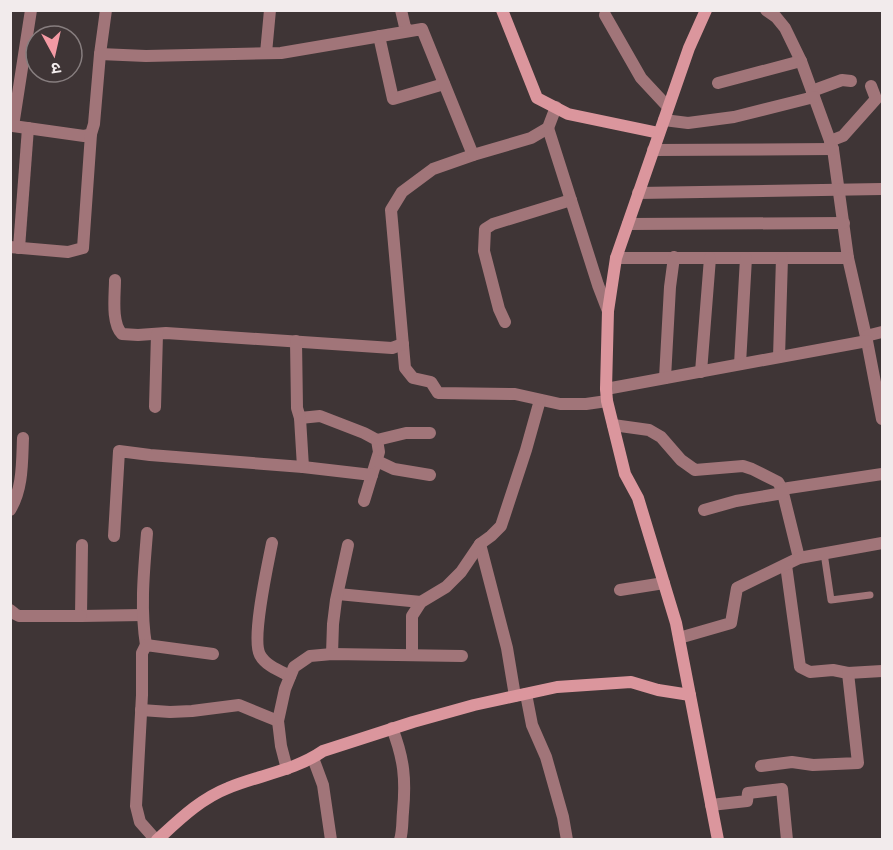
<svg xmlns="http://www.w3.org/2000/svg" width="893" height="850" font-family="'PT Sans Narrow','Noto Sans Devanagari',sans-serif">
	<rect width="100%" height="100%" fill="#3f3536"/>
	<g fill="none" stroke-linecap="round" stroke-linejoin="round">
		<path stroke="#a17579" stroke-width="7" d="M824,553L831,600L870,595"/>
		<g stroke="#a17579" stroke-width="12">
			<path d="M401,10L405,27L409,31"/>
			<path d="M766,10L776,17L785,28L801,61L833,149L848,258L867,341L882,419"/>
			<path d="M605,15L641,78L668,107"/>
			<path d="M379,36L393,99L444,84"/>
			<path d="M266,53L270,10"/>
			<path d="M100,54L106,10"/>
			<path d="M718,83L801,61"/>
			<path d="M812,91L842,80L851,81"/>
			<path d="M664,120L688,123L734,117L814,97"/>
			<path d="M10,125L13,126L31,10"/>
			<path d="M13,126L84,136L91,134L94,124L100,54L146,56L281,53L422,29L473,155L433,169L402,192L391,210L405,368L413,378L431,382L438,393L515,394L560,404H586L607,401"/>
			<path d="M548,128L598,285L608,311"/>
			<path d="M830,141L843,136L876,99L871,86"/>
			<path d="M653,150L833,149"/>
			<path d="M473,155L531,138L548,128L556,107"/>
			<path d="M638,193L882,189"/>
			<path d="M628,224L844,223"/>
			<path d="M10,247L68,252L83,248L91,134"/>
			<path d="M19,248L28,128"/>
			<path d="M616,258H848"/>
			<path d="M115,280C115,295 111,323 122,334L138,335L166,333L392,348L403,344"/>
			<path d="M505,322L499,309L484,251L485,229L493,224L571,200"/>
			<path d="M866,336L882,332"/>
			<path d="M779,357L782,258"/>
			<path d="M740,364L746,258"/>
			<path d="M701,372L710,258"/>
			<path d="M665,378L670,287L674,257"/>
			<path d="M606,389L867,341"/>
			<path d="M155,407L157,334"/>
			<path d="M300,418L320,416L364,433L377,440L379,452L364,501"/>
			<path d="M613,425L649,430L661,437L681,460L695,470L743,466L752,469L778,482L782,489L882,474"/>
			<path d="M377,440L406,433H430"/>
			<path d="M377,461L394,469L430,475"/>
			<path d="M303,467L372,475"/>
			<path d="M782,489L799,558"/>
			<path d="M10,510C23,489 22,462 23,438"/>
			<path d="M704,510L736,501L783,493"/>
			<path d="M114,536L119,451L150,455L303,467L300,418L297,408L296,341"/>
			<path d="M272,543C268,564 251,639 260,655C266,666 280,671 290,676"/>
			<path d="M480,544L507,648L515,696"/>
			<path d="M82,545L81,616L143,615"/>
			<path d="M786,565L800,667L810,672L833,670L848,673L882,671"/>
			<path d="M620,590L664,583"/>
			<path d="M338,594L421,602"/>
			<path d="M10,610L15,614L19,616H81"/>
			<path d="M679,638L731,623L737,588L799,558L882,543"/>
			<path d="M146,645C140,608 144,570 147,533"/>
			<path d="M332,654L333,624L336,600L348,545"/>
			<path d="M412,655V616L421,602L446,587L461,572L480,544L491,536L501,526L526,450L540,400"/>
			<path d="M526,694L532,725L546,757L563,817L567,840"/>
			<path d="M141,710L170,712L192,711L239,705L278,721"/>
			<path d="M392,728C404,759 406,779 403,812C402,821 403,830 400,840"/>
			<path d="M313,758L323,785L331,840"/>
			<path d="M761,766L792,762L813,765L858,763L848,673"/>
			<path d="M287,769L281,746L278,721L285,689L294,667L310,656L332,654L462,656"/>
			<path d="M711,805L747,801L748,793L782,789L787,840"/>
			<path d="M156,840L140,822L136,806L142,695V653L146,645L213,654"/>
		</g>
		<g stroke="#db969d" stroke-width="12">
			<path d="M502,10L537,98L568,114L659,133"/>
			<path d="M706,10L689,48L616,258L608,311L606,389L607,401L625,474L638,498L676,623L718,840"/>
			<path d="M157,840C179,820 200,799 228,788C259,775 294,771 323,751L413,722L474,705L557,687L631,682L658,690L690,695"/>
		</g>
	</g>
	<rect width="893" height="850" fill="none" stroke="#f2ebec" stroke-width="24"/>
	<g transform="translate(54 54) rotate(172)"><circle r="28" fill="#3f3536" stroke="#877e7f" stroke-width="1.5"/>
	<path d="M0-4.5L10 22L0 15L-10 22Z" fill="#f49aa4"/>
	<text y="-9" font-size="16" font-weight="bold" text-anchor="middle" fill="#f2ebec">उ</text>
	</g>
</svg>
